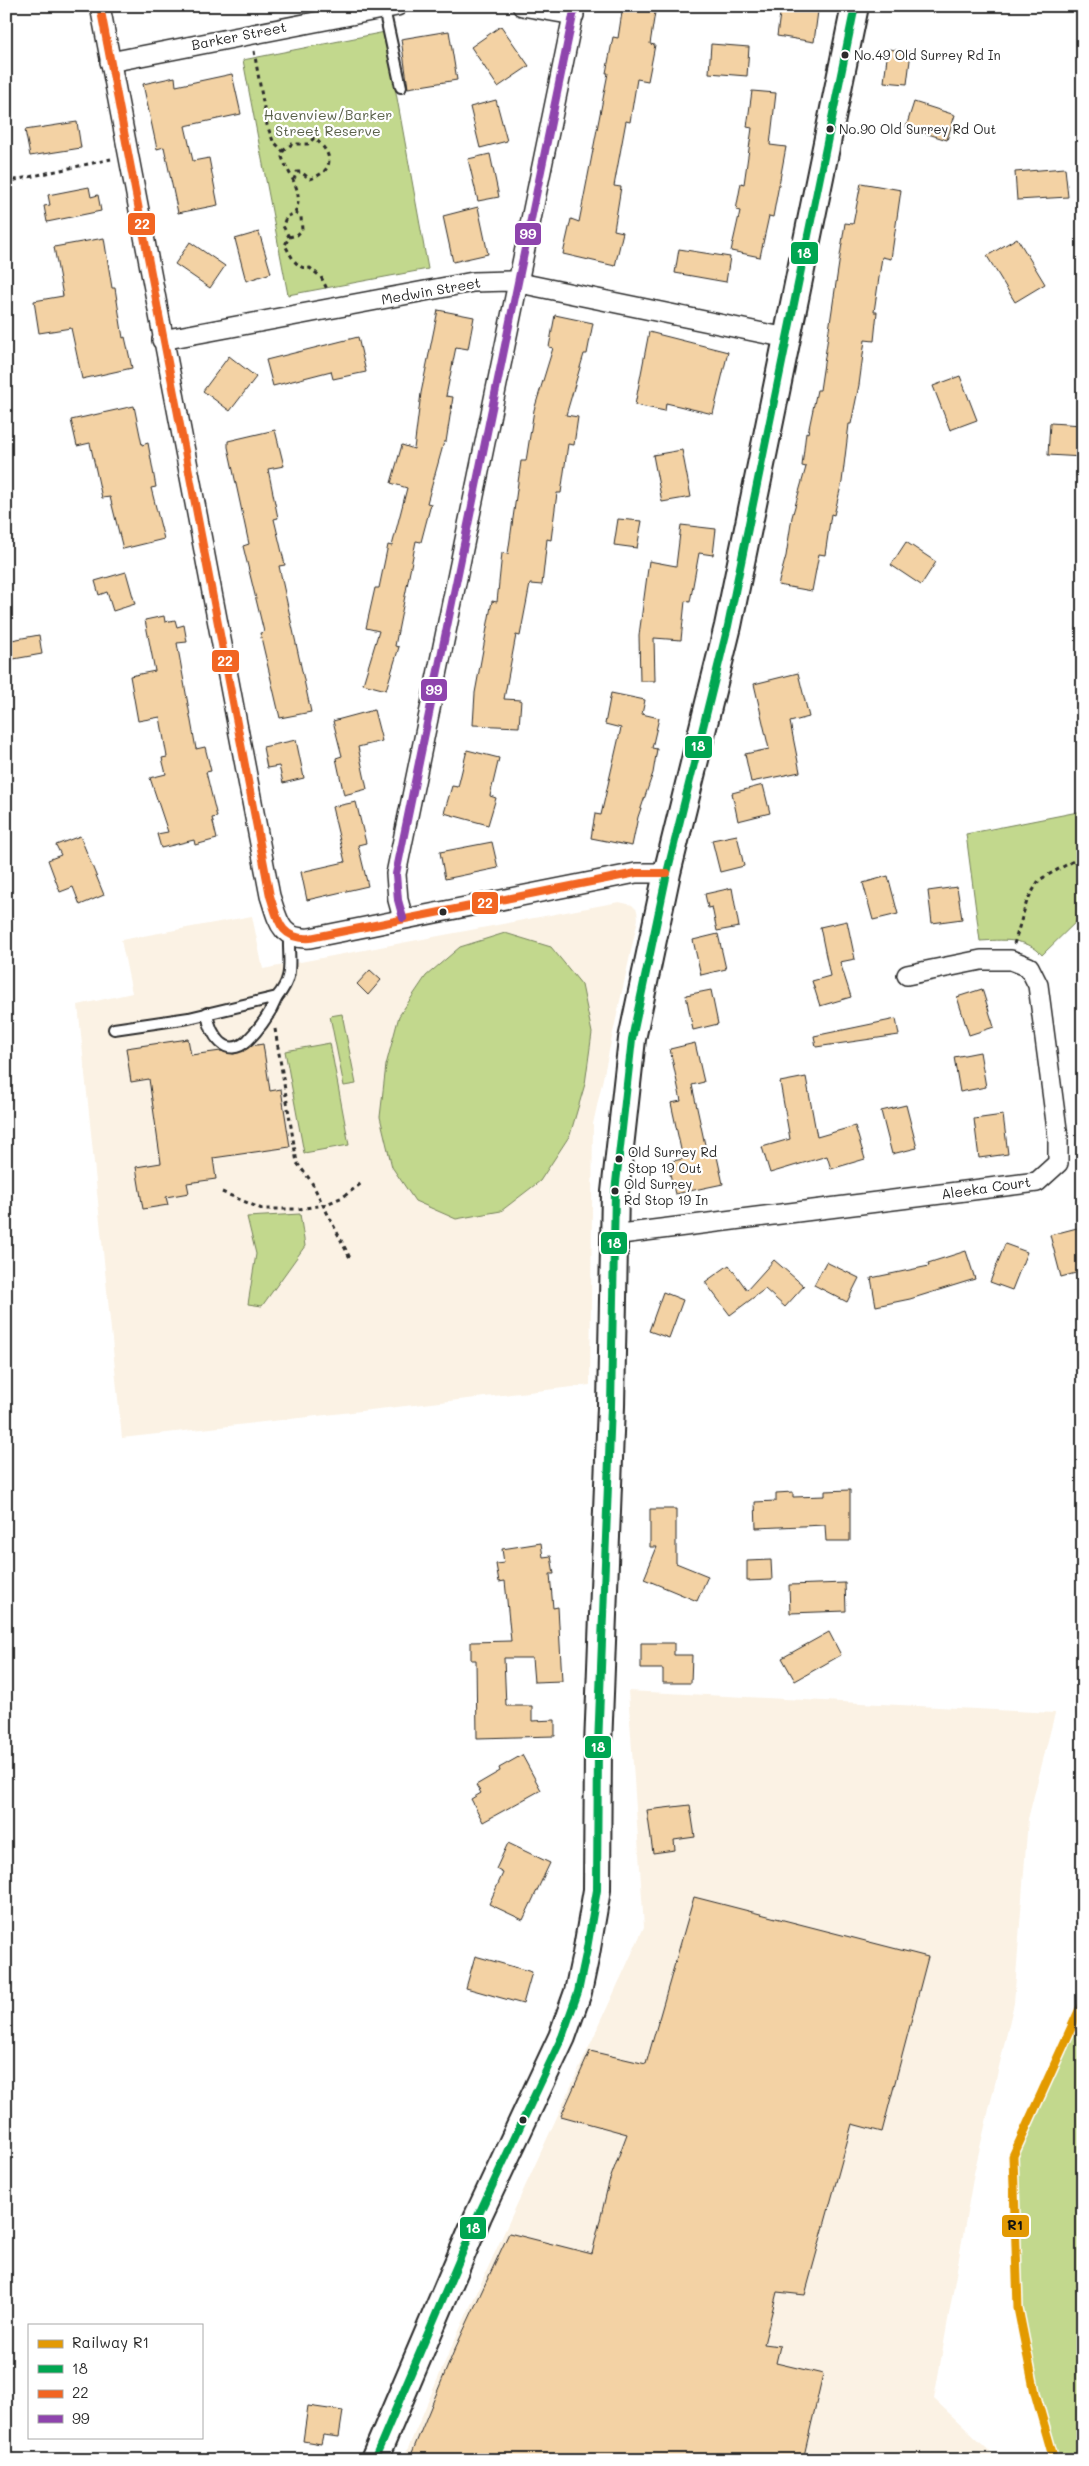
<svg xmlns="http://www.w3.org/2000/svg" width="1089" height="2466" font-family="Mali,sans-serif">
	<rect width="100%" height="100%" fill="#fff"/>
	<filter id="ink" filterUnits="userSpaceOnUse"><feTurbulence type="fractalNoise" baseFrequency=".02" numOctaves="2"/><feDisplacementMap in="SourceGraphic" scale="10" xChannelSelector="R" yChannelSelector="G"/><feConvolveMatrix kernelMatrix="1 2 1 2 8 2 1 2 1" color-interpolation-filters="sRGB"/></filter>
	<g filter="url(#ink)">
		<g fill="#fbf2e4">
			<path d="M619,902L632,905L637,910L638,919L593,1124L590,1385L122,1438L78,1005L132,993L121,940L252,916L263,969Z"/>
			<path d="M628,1691L1055,1713L1028,1819L1014,2003L974,2173L934,2399L999,2460H403L448,2355L644,1927Z"/>
		</g>
		<g fill="#c2d88d" stroke="#76825c">
			<path d="M385,32L428,269L288,295L243,60Z"/>
			<path d="M1083,811V915L1042,955C1027,937 1001,940 980,941L966,834Z"/>
			<path d="M505,933L551,947L582,985L592,1033L585,1084L570,1135L540,1181L501,1211L456,1219L415,1201L392,1167L380,1117L386,1065L399,1016L426,976L460,947Z"/>
			<path d="M342,1014L356,1084L344,1086L330,1016Z"/>
			<path d="M330,1043L349,1145L304,1153L285,1051Z"/>
			<path d="M300,1214L305,1246L262,1306L248,1304L256,1254L247,1217Z"/>
			<path d="M1083,2002V2460H1054L1035,2393L1018,2308L1013,2156Z"/>
		</g>
		<g fill="#f3d2a4" stroke="#2b2b2b">
			<path d="M623,6H656L650,44L655,45L648,81L637,79L630,122L626,121L614,186L621,187L614,230L623,232L615,266L563,254L571,219L579,222L608,73H606L613,37L618,38Z"/>
			<path d="M781,6L818,11L814,42L777,36Z"/>
			<path d="M501,26L529,66L498,87L471,47Z"/>
			<path d="M449,31L457,80L408,88L401,39Z"/>
			<path d="M711,44L749,47L747,76L709,73Z"/>
			<path d="M888,49L911,52L907,84L884,82Z"/>
			<path d="M232,74L241,114L185,126L193,161L209,158L218,205L178,213L164,147L157,149L143,84L175,77L176,86Z"/>
			<path d="M752,91L776,93L770,145L786,147L773,217L769,216L760,257L731,251L740,211L736,210L741,183L744,184L752,128L747,127Z"/>
			<path d="M496,100L507,141L480,148L470,107Z"/>
			<path d="M914,102L955,115L947,140L906,127Z"/>
			<path d="M77,122L81,148L30,156L25,130Z"/>
			<path d="M490,154L499,197L478,201L468,159Z"/>
			<path d="M1065,168L1068,197L1017,200L1015,172Z"/>
			<path d="M861,183L901,190L891,259L882,257L874,312H877L874,341L865,340L859,385L851,424H849L842,482L834,515L831,514L825,555L819,554L812,591L778,585L786,556L792,517L806,467L802,466L806,432L808,433L817,390H820L845,223L853,224Z"/>
			<path d="M89,187L91,197L98,195L101,211L47,222L44,206L50,205L48,195Z"/>
			<path d="M478,207L488,254L453,262L443,216Z"/>
			<path d="M259,232L271,273L246,281L235,239Z"/>
			<path d="M104,238L112,288H115L123,338L125,337L132,368L82,379L71,328L39,333L34,301L63,296L54,247Z"/>
			<path d="M1017,238L1045,284L1015,302L987,256Z"/>
			<path d="M190,242L225,266L210,288L175,264Z"/>
			<path d="M679,249L730,257L726,282L675,273Z"/>
			<path d="M438,310L474,317L468,349L456,347L446,396L453,397L446,442H444L427,503L431,504L421,542L416,541L395,646L399,647L386,690L363,684L379,631L366,628L375,588H379L388,545L392,546L407,488L391,483L402,445L414,449L421,393Z"/>
			<path d="M555,315L593,323L587,354H584L566,415L578,417L574,445L568,444L561,493H557L551,540L547,539L542,585L530,584L520,636L516,635L504,699L521,700L519,727L473,725L475,693L492,601L497,602L502,553L508,554L521,461H526L534,410L553,348L549,347Z"/>
			<path d="M649,332L728,352L713,414L666,403L665,411L635,405Z"/>
			<path d="M358,337L366,372L333,379L331,371L273,386L266,360Z"/>
			<path d="M229,356L256,377L230,411L203,391Z"/>
			<path d="M960,376L977,420L950,430L933,386Z"/>
			<path d="M134,406L142,445L148,443L156,487L151,488L164,539L123,549L110,497L102,498L90,443L77,446L71,420Z"/>
			<path d="M1050,423L1083,425V457L1048,455Z"/>
			<path d="M275,430L284,466L268,469L278,518L274,519L285,565L279,566L311,712L280,718L260,633L264,632L243,546L249,544L228,447V441Z"/>
			<path d="M682,450L691,497L662,502L653,455Z"/>
			<path d="M618,519L642,521L637,548L614,545Z"/>
			<path d="M681,525L716,529L713,555L699,553L690,602L685,601L681,640L654,638L655,681H640L639,635L649,561L676,566Z"/>
			<path d="M906,542L936,562L921,585L891,565Z"/>
			<path d="M126,572L135,604L113,611L107,592L99,595L95,581Z"/>
			<path d="M164,616L165,622L175,620L177,627L184,625L187,642L177,643L196,749L205,747L211,771L206,772L217,817L212,818L217,839L195,845L194,840L161,848L157,834L168,832L150,778L166,774L162,758L167,757L160,717L138,721L130,676L155,671L145,620Z"/>
			<path d="M39,635L42,654L8,660L6,641Z"/>
			<path d="M798,673L809,717L790,722L800,772L751,782L745,754L769,749L754,684Z"/>
			<path d="M611,693L645,700L642,714L659,718L652,748L657,749L653,773L638,817L632,846L591,838L595,814L601,815L621,728L605,724Z"/>
			<path d="M374,710L382,741L358,747L367,789L344,795L336,758L342,756L333,721Z"/>
			<path d="M296,740L304,778L283,783L279,766L267,768L263,747Z"/>
			<path d="M467,750L499,758L490,796L496,798L488,825L444,813L452,786L458,787Z"/>
			<path d="M763,785L770,813L738,821L732,793Z"/>
			<path d="M356,802L366,843L358,845L368,886L307,900L301,872L345,862L332,807Z"/>
			<path d="M737,835L744,866L720,872L712,840Z"/>
			<path d="M80,836L104,895L80,905L73,887L60,892L48,860L61,855L56,845Z"/>
			<path d="M492,842L498,868L445,879L440,852Z"/>
			<path d="M888,876L898,914L873,920L863,883Z"/>
			<path d="M957,887L962,919L932,923L928,891Z"/>
			<path d="M732,888L739,927L717,931L712,907L708,908L705,894Z"/>
			<path d="M847,921L855,959L840,962L851,997L820,1006L812,981L830,976L820,927Z"/>
			<path d="M718,934L726,969L701,975L693,940Z"/>
			<path d="M370,970L381,980L368,995L357,984Z"/>
			<path d="M982,989L994,1027L969,1035L957,997Z"/>
			<path d="M711,990L718,1024L693,1030L686,995Z"/>
			<path d="M896,1019L899,1035L816,1047L814,1036Z"/>
			<path d="M188,1039L191,1055L221,1051L234,1054L251,1046L263,1044L270,1091L281,1089L290,1147L213,1158L216,1179L187,1183L189,1193L166,1197L168,1205L143,1209L136,1167L161,1163L149,1079L131,1082L126,1048Z"/>
			<path d="M695,1043L704,1082L692,1085L707,1154L716,1152L723,1184L675,1194L667,1162L683,1159L671,1103L681,1101L670,1049Z"/>
			<path d="M980,1052L986,1087L960,1092L954,1057Z"/>
			<path d="M806,1077L817,1137L855,1126L865,1159L831,1169L827,1156L770,1173L762,1147L790,1139L780,1082Z"/>
			<path d="M906,1105L917,1148L892,1154L881,1111Z"/>
			<path d="M1003,1115L1008,1154L979,1158L974,1119Z"/>
			<path d="M1077,1228L1083,1249V1271L1061,1277L1050,1235Z"/>
			<path d="M1005,1244L1027,1252L1012,1290L990,1282Z"/>
			<path d="M966,1251L975,1279L910,1299L876,1306L871,1278L929,1266L928,1263Z"/>
			<path d="M774,1260L804,1286L785,1307L765,1289L730,1315L705,1282L729,1265L747,1290Z"/>
			<path d="M826,1262L859,1278L847,1302L814,1285Z"/>
			<path d="M663,1292L683,1300L669,1338L649,1331Z"/>
			<path d="M850,1490V1541H826L825,1525L756,1528L755,1502L776,1501V1493L793,1492V1497L825,1496V1491Z"/>
			<path d="M650,1509H676V1563L708,1576L697,1601L644,1579L657,1547H650Z"/>
			<path d="M541,1543L543,1557L551,1556L554,1574H550L553,1608L558,1607L562,1681L534,1682L532,1658H504L506,1706H532V1721L555,1720V1736L477,1738L476,1660H471V1642L511,1641L505,1581L499,1582L496,1564L504,1563L502,1549Z"/>
			<path d="M771,1560L772,1580L747,1581V1561Z"/>
			<path d="M845,1583L846,1611L790,1613L789,1585Z"/>
			<path d="M829,1632L841,1655L795,1681L782,1658Z"/>
			<path d="M641,1643H674V1655H692L691,1683H663V1669H641Z"/>
			<path d="M522,1755L541,1790L483,1822L471,1799L481,1793L476,1785L500,1771L499,1768Z"/>
			<path d="M690,1805L695,1837L674,1840L675,1850L653,1853L647,1810Z"/>
			<path d="M508,1843L550,1863L523,1920L489,1904L503,1873L496,1869Z"/>
			<path d="M694,1897L928,1957L882,2132L852,2124L805,2295L777,2292L764,2344L780,2346L776,2363L823,2374L803,2460H409L454,2351L509,2233L592,2254L609,2182L627,2134L561,2116L590,2051L646,2064Z"/>
			<path d="M475,1956L532,1972L523,2004L466,1988Z"/>
			<path d="M308,2406L343,2411L339,2437L323,2435L321,2444L303,2441Z"/>
		</g>
		<g fill="none" stroke-linecap="round" stroke-linejoin="round">
			<g stroke="#2b2b2b" stroke-width="14">
				<g id="service">
					<path d="M384,9L401,87"/>
					<path d="M207,1013C210,1034 226,1061 248,1040C260,1028 271,1012 277,997"/>
					<path d="M114,1029L189,1018L277,997C295,976 288,961 289,936"/>
				</g>
			</g>
			<g stroke="#2b2b2b" stroke-width="22">
				<g id="minor">
					<path d="M100,6L270,896C278,920 280,940 310,938L636,873H667"/>
					<path d="M522,6L574,15"/>
					<path d="M110,62L397,6"/>
					<path d="M162,340L473,282L510,281L787,338"/>
					<path d="M403,918L398,900L396,874L575,6"/>
					<path d="M613,1235L1037,1182L1058,1163V1137L1038,985L1029,967L1011,960H981L907,975"/>
				</g>
			</g>
			<g stroke="#2b2b2b" stroke-width="30">
				<path id="secondary" d="M374,2460L478,2216L562,2037L578,1992L586,1954L597,1890L598,1746L611,1406L615,1192L632,1039L667,873L728,626L855,6"/>
			</g>
			<g stroke="#2b2b2b" stroke-width="3" stroke-dasharray="4 4" stroke-linecap="butt">
				<path d="M254,51L267,125L273,141L283,151L282,157C289,177 305,190 295,213L286,217L283,226L289,237L285,245C290,254 297,271 310,268L321,277L328,291"/>
				<path d="M283,151L292,144H308L314,138C332,152 337,170 310,179L301,172H297L294,179"/>
				<path d="M6,182L111,159"/>
				<path d="M289,237L297,235L302,230L301,217L295,213"/>
				<path d="M1014,944L1027,901L1039,880L1077,859"/>
				<path d="M275,1029L297,1163L311,1181L351,1260"/>
				<path d="M222,1192L262,1209H299L324,1205L343,1197L363,1182"/>
			</g>
			<use href="#service" stroke="#fff" stroke-width="10"/>
			<use href="#minor" stroke="#fff" stroke-width="19"/>
			<use href="#secondary" stroke="#fff" stroke-width="26"/>
			<g stroke="#fff" stroke-width="11">
				<path id="bus-1" d="M374,2460L478,2216L562,2037L578,1992L586,1954L597,1890L598,1746L611,1406L615,1192L632,1039L667,873L728,626L855,6"/>
			</g>
			<g stroke="#fff" stroke-width="11">
				<path id="bus-2" d="M100,6L270,896C278,920 280,940 310,938L636,873H667"/>
			</g>
			<g stroke="#fff" stroke-width="11">
				<path id="bus-3" d="M403,918L398,900L396,874L575,6"/>
			</g>
			<use href="#bus-1" stroke="#00a651" stroke-width="8"/>
			<use href="#bus-2" stroke="#f26522" stroke-width="8"/>
			<use href="#bus-3" stroke="#8e44ad" stroke-width="8"/>
			<g stroke="#fff" stroke-width="12">
				<path id="rail-1" d="M1054,2460L1035,2393L1018,2308L1013,2156L1083,2002"/>
			</g>
			<use href="#rail-1" stroke="#e39a04" stroke-width="9"/>
		</g>
	</g>
	<g fill="#2b2b2b" stroke="#fff" stroke-width="2">
		<circle cx="845" cy="55" r="4.5"/>
		<circle cx="830" cy="129" r="4.5"/>
		<circle cx="443" cy="912" r="4.5"/>
		<circle cx="619" cy="1159" r="4.5"/>
		<circle cx="615" cy="1191" r="4.5"/>
		<circle cx="523" cy="2120" r="4.5"/>
	</g>
	<g text-anchor="middle" stroke-width="4.5" stroke-linejoin="round" paint-order="stroke">
		<g font-size="13" fill="#2b2b2b" stroke="#fff" text-anchor="start">
			<text x="854" y="60">No.49 Old Surrey Rd In</text>
			<text x="839" y="134">No.90 Old Surrey Rd Out</text>
			<text x="628" y="1157">Old Surrey Rd<tspan x="628" dy="16">Stop 19 Out</tspan></text>
			<text x="624" y="1189">Old Surrey<tspan x="624" dy="16">Rd Stop 19 In</tspan></text>
		</g>
		<g font-size="14" fill="#2b2b2b" stroke="#fff">
			<text transform="translate(239 36) rotate(-11)" y="5">Barker Street</text>
			<text transform="translate(431 291) rotate(-10)" y="5">Medwin Street</text>
			<text transform="translate(986 1188) rotate(-8)" y="5">Aleeka Court</text>
		</g>
		<g font-size="14" fill="#585f48" stroke="#fff">
			<text x="328" y="120">Havenview/Barker<tspan x="328" dy="16">Street Reserve</tspan></text>
		</g>
	</g>
	<g stroke="#fff" stroke-width="2">
		<rect x="127" y="212" width="29" height="24" rx="5" fill="#f26522"/>
		<rect x="514" y="222" width="28" height="24" rx="5" fill="#8e44ad"/>
		<rect x="790" y="241" width="29" height="24" rx="5" fill="#00a651"/>
		<rect x="211" y="649" width="29" height="24" rx="5" fill="#f26522"/>
		<rect x="420" y="678" width="28" height="24" rx="5" fill="#8e44ad"/>
		<rect x="684" y="735" width="29" height="24" rx="5" fill="#00a651"/>
		<rect x="471" y="891" width="28" height="24" rx="5" fill="#f26522"/>
		<rect x="600" y="1231" width="28" height="24" rx="5" fill="#00a651"/>
		<rect x="584" y="1735" width="28" height="24" rx="5" fill="#00a651"/>
		<rect x="1001" y="2214" width="29" height="24" rx="5" fill="#e39a04"/>
		<rect x="459" y="2216" width="28" height="24" rx="5" fill="#00a651"/>
	</g>
	<g font-size="14" text-anchor="middle" font-weight="bold" fill="#fff">
		<text x="142" y="229">22</text>
		<text x="528" y="239">99</text>
		<text x="804" y="258">18</text>
		<text x="225" y="666">22</text>
		<text x="434" y="695">99</text>
		<text x="698" y="751">18</text>
		<text x="485" y="908">22</text>
		<text x="614" y="1248">18</text>
		<text x="598" y="1752">18</text>
		<text x="473" y="2233">18</text>
	</g>
	<g font-size="14" text-anchor="middle" font-weight="bold" fill="#111">
		<text x="1015" y="2230">R1</text>
	</g>
	<rect width="1089" height="2466" fill="none" stroke="#fff" stroke-width="25"/>
	<rect x="12" y="12" width="1064" height="2441" fill="none" stroke="#2b2b2b" stroke-width="2" filter="url(#ink)"/>
	<rect x="28" y="2324" width="175" height="115" fill="#ffffff" stroke="#aaaaaa"/>
	<rect x="38" y="2340" width="25" height="8" fill="#e39a04" stroke="#aaaaaa"/>
	<text x="72" y="2348" font-size="15" fill="#2b2b2b">Railway R1</text>
	<rect x="38" y="2365" width="25" height="8" fill="#00a651" stroke="#aaaaaa"/>
	<text x="72" y="2374" font-size="15" fill="#2b2b2b">18</text>
	<rect x="38" y="2390" width="25" height="8" fill="#f26522" stroke="#aaaaaa"/>
	<text x="72" y="2398" font-size="15" fill="#2b2b2b">22</text>
	<rect x="38" y="2415" width="25" height="8" fill="#8e44ad" stroke="#aaaaaa"/>
	<text x="72" y="2424" font-size="15" fill="#2b2b2b">99</text>
</svg>
